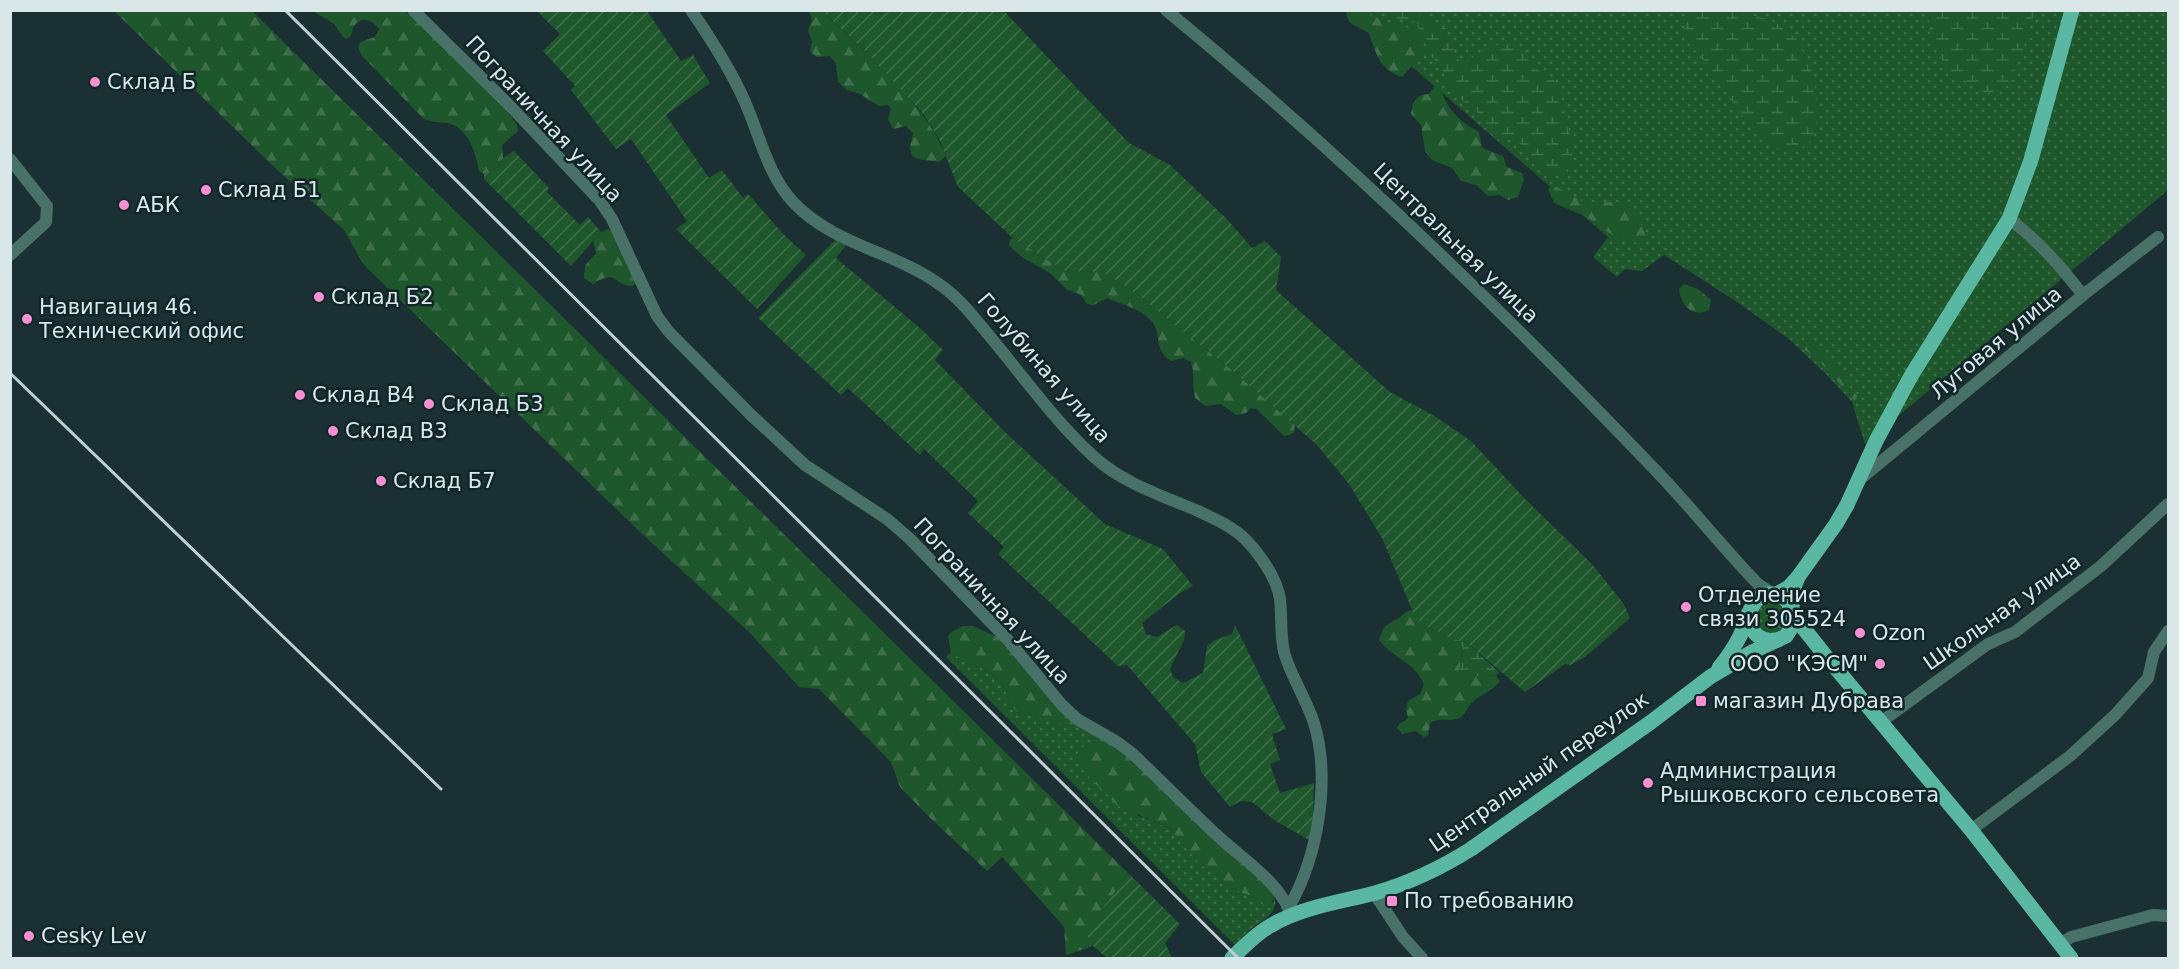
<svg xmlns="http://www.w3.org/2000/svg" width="2179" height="969" font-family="'DejaVu Sans',sans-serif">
	<defs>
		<pattern id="grass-dots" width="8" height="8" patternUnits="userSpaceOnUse" patternTransform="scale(1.5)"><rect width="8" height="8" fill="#1e572b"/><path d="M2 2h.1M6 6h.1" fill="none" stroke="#3e6f4a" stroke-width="1.8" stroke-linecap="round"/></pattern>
		<pattern id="forest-firs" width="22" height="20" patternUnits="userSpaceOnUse" patternTransform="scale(1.5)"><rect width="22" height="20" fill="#1e572b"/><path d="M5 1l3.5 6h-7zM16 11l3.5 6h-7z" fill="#3e6f4a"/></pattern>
		<pattern id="wetland-marsh" width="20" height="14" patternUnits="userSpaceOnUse" patternTransform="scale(1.5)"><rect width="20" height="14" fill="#1e572b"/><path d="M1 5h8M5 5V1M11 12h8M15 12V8" fill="none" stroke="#3e6f4a"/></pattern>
		<pattern id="garden-furrows" width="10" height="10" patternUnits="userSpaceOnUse" patternTransform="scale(1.5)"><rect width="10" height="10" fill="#1e572b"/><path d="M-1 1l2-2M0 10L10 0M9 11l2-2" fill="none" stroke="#3e6f4a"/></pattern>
	</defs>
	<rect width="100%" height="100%" fill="#1b3033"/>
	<g fill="url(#grass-dots)">
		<path d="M1348,11H2168V190L1865,444L1852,402L1827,375L1789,339L1734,300L1664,255L1642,271L1625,269L1617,277L1593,257L1608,237Z"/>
		<circle cx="1772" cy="618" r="16"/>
		<path d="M951,652L966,663L981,667L990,673L1005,687L1010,704L1017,712L1038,716L1055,725L1065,716L1112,745L1137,815L1171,829L1240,892L1254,897L1265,907L1273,902L1274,896C1280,915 1262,919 1250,930C1245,934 1240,940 1235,945L946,657Z"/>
	</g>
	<g fill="url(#forest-firs)">
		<path d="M1347,10L1363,11L1393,25L1409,28L1419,35L1423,42V53L1402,77C1380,70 1376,54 1369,33L1350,23L1346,14Z"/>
		<path d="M114,11H252L1128,873L1087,932L1093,946L1066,955L1064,927L1002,857L987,871L927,815L900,787L891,762L819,689L799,687L750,633L640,532L363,264L344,230L273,166Z"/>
		<path d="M313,11H403L414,17L511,116L517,125L518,131L502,145L503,158L498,167L484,174L479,171C476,153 468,127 447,123C438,122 432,122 424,119L362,56L358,47L360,42L375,37L379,29C373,20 362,15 354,26C351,32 353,35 347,39L343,37L334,24Z"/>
		<path d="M809,11H822C865,52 923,100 946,156L939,162L918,159L912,156L910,147L913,133L906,126L893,129L888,119L891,108L888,105L879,106L860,94L847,90L838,82L836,63L830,56L817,57L810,52L812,42L808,30L812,20Z"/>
		<path d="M1435,85L1440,86C1447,110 1458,120 1479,132L1482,148L1503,156L1507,167L1522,173L1524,178L1518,197L1508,200L1499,195L1488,196L1476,185L1461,181L1452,168L1432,160L1425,151L1421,125L1411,114C1414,100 1415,95 1429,94Z"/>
		<path d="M1551,185C1557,186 1579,200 1588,204C1596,207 1602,201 1611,202C1626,202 1637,219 1646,230L1645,238L1637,243L1621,241L1585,216L1554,203L1548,189Z"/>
		<path d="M609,229L613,233L636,282L633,286C612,285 618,268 593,284L584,278L585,266L596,253L593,241L601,232Z"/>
		<path d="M1013,238L1065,271L1102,272L1134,292L1232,370L1295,425L1294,432L1290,435L1284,436L1257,409L1251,408L1246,413L1236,415L1221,404L1206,406L1195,398C1192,386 1195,374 1191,362L1183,358L1171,361C1154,350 1161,335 1153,323C1142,308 1122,305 1107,298L1094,305L1087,304L1081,295L1066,289L1050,273L1025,259L1009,246L1010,240Z"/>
		<path d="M1684,284L1698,289L1711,300L1709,310C1693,318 1681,306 1679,289Z"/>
		<path d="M1807,342L1827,356L1857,396L1855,401L1824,366L1804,349L1803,343Z"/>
		<path d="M1412,610C1425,626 1438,635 1458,640L1463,648L1459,673L1496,676L1500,681C1492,692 1478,695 1470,705C1465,711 1465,716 1457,719C1447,722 1444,716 1430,723L1428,735L1424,737L1416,731L1402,734L1397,728L1400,723L1405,721L1408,717L1406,710L1408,701L1420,694L1424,684C1415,662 1392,658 1379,640C1385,622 1385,627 1399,618C1404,614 1405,612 1412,610Z"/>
		<path d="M963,626H973L997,637L1063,711L1065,721L1055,726L1038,716L1017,712L1010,704L1005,687L990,673L981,667L966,663L951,652L948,637L950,633Z"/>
		<path d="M1101,741L1112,745L1131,759L1266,884L1274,896L1270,907H1265L1254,897L1240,892L1199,864L1171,829L1118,806L1084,772L1076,760V755L1082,747L1090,742Z"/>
	</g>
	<g fill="url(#wetland-marsh)">
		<path d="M1698,10L1728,11L1772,20L1799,41L1815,80L1817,126L1810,141L1798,151L1782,152L1769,144L1738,110L1714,72L1684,38C1684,26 1686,16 1698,10Z"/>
		<path d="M1381,11H1417L1422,17L1445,28L1457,59L1464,63L1490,45L1513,44L1521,47L1545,79L1554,80C1564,110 1575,137 1572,169L1558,176L1543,175L1522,145L1509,137L1497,139L1475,109L1455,96L1441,67L1431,56L1417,22L1387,17Z"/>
		<path d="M1927,11H2035L2022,53L2007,86L1987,94L1950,72L1932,44Z"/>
		<path d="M1458,640L1467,643L1499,672L1496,676L1481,675L1466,679L1459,673L1463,648Z"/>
	</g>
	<g fill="url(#garden-furrows)">
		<path d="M537,11H647L681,61L693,55L710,83L666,115L709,178L722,170L743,198L748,194L785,236L806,255L757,309L676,229L687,221L631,139L616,149L571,90L575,86L543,51L560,34Z"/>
		<path d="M822,11H1004L1129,143L1170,165L1226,218L1252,248L1265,241L1281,257L1276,290L1390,392L1433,415L1471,441L1528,502L1592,564L1623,603L1630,618L1585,657L1570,665L1565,664L1525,692L1467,643L1444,636L1422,623L1412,610L1383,540L1349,484L1316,444L1232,370L1134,292L1102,272L1065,271L1013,238L958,187L939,139L921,111L865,51Z"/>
		<path d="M514,151L549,188L547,192L580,225L588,217L601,232L571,266L484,179V174L498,167L503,158Z"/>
		<path d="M835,240L846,245L836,258L921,329L943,350L935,360L1006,433L1105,524L1163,549L1193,586L1180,593L1142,623L1146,634L1157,637L1177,625L1185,631L1184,640L1170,669L1173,677L1183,683L1203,673L1207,646L1215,640L1232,634L1235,625L1286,729L1272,734L1280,760L1270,764L1280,793L1314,783L1313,817L1309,840L1274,820L1252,802L1240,801L1230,807L1201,772L1195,744L1127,665L1118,666L998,554L1004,547L968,513L978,501L924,449L920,455L848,388L841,395L758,318Z"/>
		<path d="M1128,873L1180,924L1165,943L1172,958H1107L1093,946L1086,932Z"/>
	</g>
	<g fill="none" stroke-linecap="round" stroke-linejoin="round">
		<g stroke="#487267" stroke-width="12">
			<path d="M413,10L514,110L600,201L612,219L657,316L669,332L751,415L805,465L887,519L909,538L1008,640L1062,705L1077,719L1117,742L1133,754C1162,782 1191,811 1220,838C1243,859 1283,885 1291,916"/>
			<path d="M691,10C711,39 731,70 745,102C760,136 768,176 794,203C833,244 894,252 939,284C960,298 976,320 992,339C1025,379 1056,422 1093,456C1122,483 1163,496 1198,511C1215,519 1231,526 1244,538C1259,553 1277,578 1280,599C1282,617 1280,634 1284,652C1291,677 1306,698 1314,723C1331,779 1318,857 1289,907"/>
			<path d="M1166,10C1341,154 1505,312 1661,476C1694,511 1724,549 1758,584L1775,595"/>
			<path d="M10,159L47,206L46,222L10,255"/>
			<path d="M2009,219C2038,240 2061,267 2083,295"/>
			<path d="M1859,480L2083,295L2158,237"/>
			<path d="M1881,722L1988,644L2015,632L2101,566L2168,504"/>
			<path d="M1971,830L2070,756L2115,715L2148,678L2154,652L2168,631"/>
			<path d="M1374,893L1403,937L1422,958"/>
			<path d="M2060,944L2071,937L2153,915L2168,916"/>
		</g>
		<g stroke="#5ab8a2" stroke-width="15">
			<path d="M1775,595L1789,587L1798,577L1836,524L1847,505L1876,441L1911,376L2009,219L2031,160L2072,10"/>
			<path d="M1748,614C1748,632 1761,643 1778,640"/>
			<path d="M1719,668C1727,658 1734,648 1740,636C1749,615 1754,581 1786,599L1801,625L1824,654L1971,830L2071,958"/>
			<path d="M1232,958C1244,947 1255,934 1270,926C1301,907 1341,902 1375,893C1409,883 1441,868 1471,849L1651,722L1710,677L1752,652L1786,636L1794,623L1791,595L1798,577"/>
		</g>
		<g stroke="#c1cfd0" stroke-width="3">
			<path d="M285,10L1238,958"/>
			<path d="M10,373L441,789"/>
		</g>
	</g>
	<g fill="#f690d0" stroke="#112629" stroke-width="2">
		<circle cx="95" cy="82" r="6"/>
		<circle cx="206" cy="190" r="6"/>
		<circle cx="124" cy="205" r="6"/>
		<circle cx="319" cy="297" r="6"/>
		<circle cx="27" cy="319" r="6"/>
		<circle cx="300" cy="395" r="6"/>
		<circle cx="429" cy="404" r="6"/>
		<circle cx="333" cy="431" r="6"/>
		<circle cx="381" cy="481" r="6"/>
		<circle cx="1686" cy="607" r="6"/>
		<circle cx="1860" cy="633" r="6"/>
		<circle cx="1880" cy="664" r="6"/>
		<rect x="1695" y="695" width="12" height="12" rx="3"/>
		<circle cx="1648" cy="783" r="6"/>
		<rect x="1386" y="895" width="12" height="12" rx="3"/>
		<circle cx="29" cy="936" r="6"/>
	</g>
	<g text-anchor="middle" stroke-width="5" stroke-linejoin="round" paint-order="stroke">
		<g font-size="21" fill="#dae7e8" stroke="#112629" text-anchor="start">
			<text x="107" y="89">Склад Б</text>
			<text x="218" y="197">Склад Б1</text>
			<text x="136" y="212">АБК</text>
			<text x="331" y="304">Склад Б2</text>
			<text x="39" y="314">Навигация 46.<tspan x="39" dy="24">Технический офис</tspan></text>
			<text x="312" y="402">Склад В4</text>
			<text x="441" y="411">Склад Б3</text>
			<text x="345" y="438">Склад В3</text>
			<text x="393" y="488">Склад Б7</text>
			<text x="1698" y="602">Отделение<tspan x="1698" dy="24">связи 305524</tspan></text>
			<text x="1872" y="640">Ozon</text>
			<text x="1868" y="671" text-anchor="end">ООО "КЭСМ"</text>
			<text x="1713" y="708">магазин Дубрава</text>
			<text x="1660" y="778">Администрация<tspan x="1660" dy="24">Рышковского сельсовета</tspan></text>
			<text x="1404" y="908">По требованию</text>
			<text x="41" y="943">Cesky Lev</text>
		</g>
		<g font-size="21" fill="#dae7e8" stroke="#112629">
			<text transform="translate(544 119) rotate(47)" y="7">Пограничная улица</text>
			<text transform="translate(1456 243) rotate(44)" y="7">Центральная улица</text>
			<text transform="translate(1996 343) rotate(-40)" y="7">Луговая улица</text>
			<text transform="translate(1044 368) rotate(49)" y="7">Голубиная улица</text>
			<text transform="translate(992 601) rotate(47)" y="7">Пограничная улица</text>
			<text transform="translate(2002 612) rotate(-35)" y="7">Школьная улица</text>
			<text transform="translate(1539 772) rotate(-35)" y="7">Центральный переулок</text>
		</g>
	</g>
	<rect width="2179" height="969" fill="none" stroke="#dae7e8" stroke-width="24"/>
</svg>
